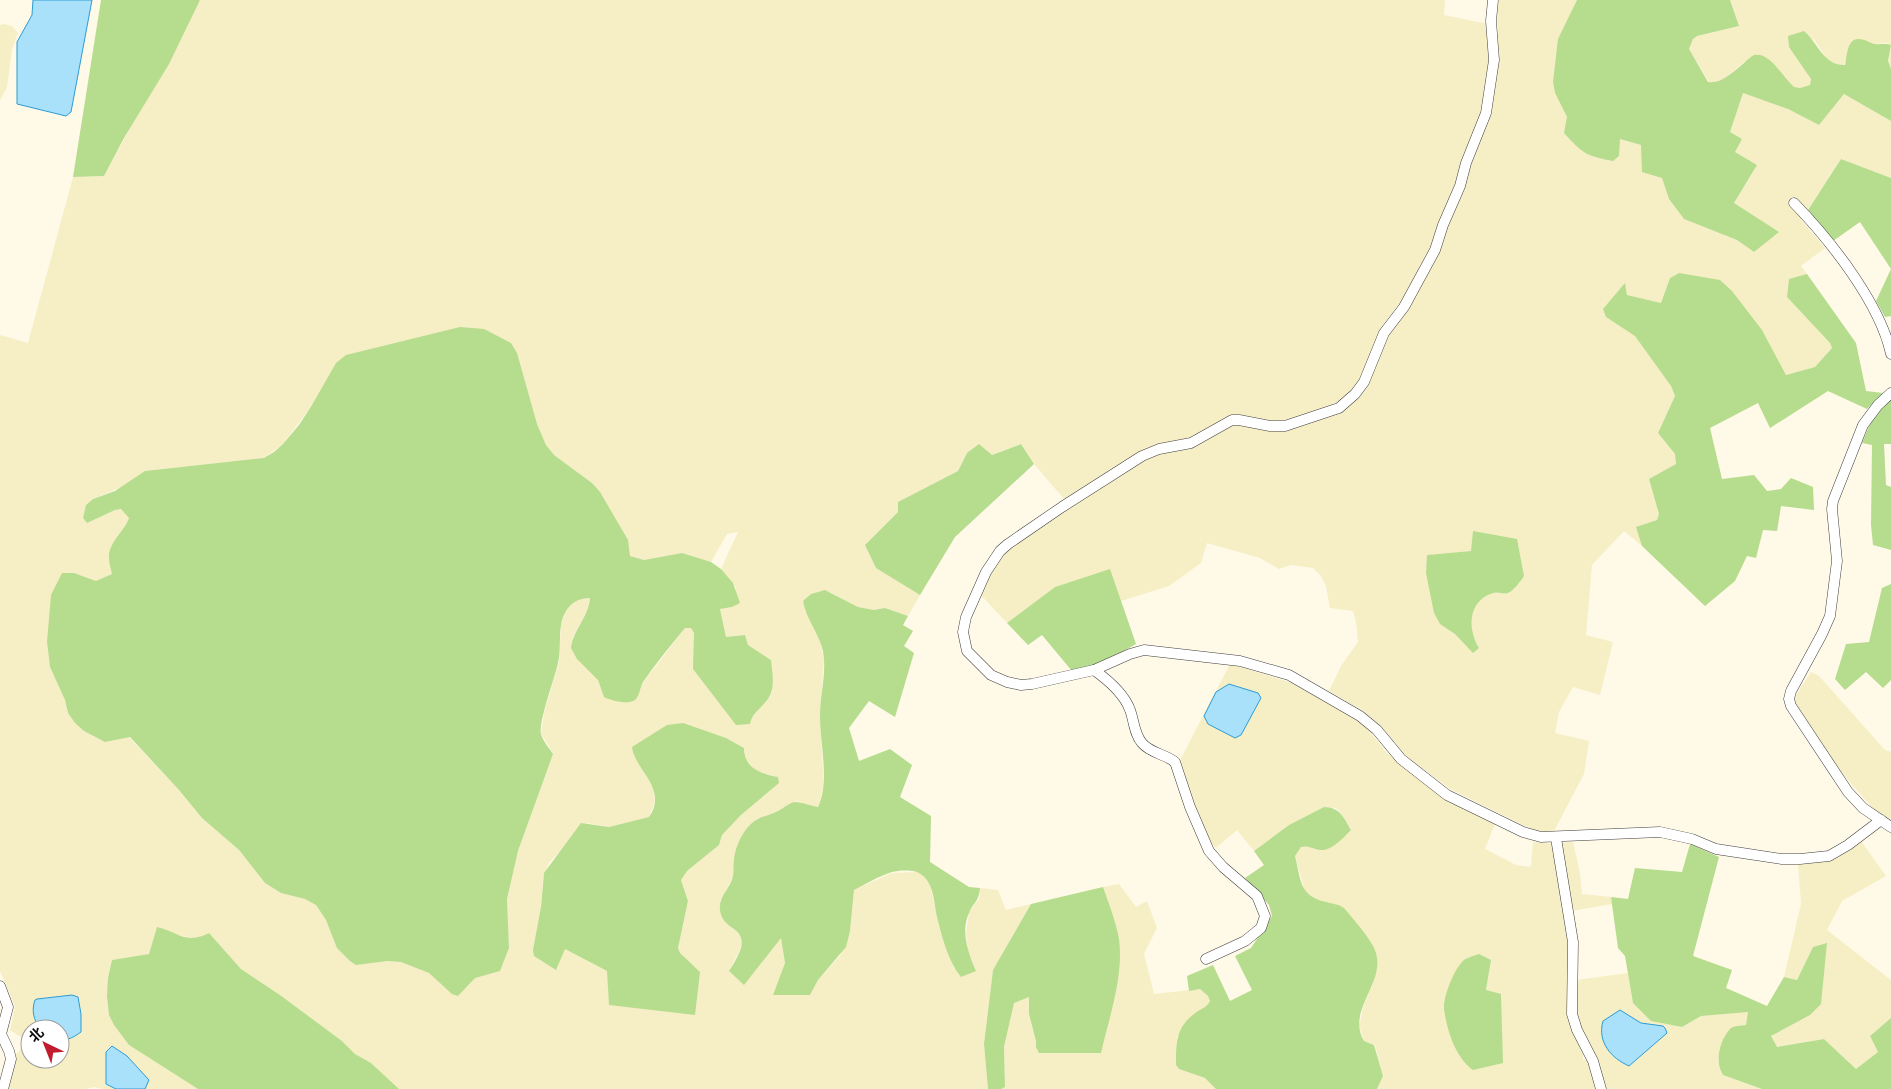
<svg xmlns="http://www.w3.org/2000/svg" width="1891" height="1089" font-family="'Noto Serif','Noto Sans SC',serif">
	<rect width="100%" height="100%" fill="#fff9e7"/>
	<g fill="#f6efc6" fill-rule="evenodd">
		<path d="M200,0H1445L1444,15L1488,24L1492,51L1486,100L1434,245L1405,296L1381,327L1360,379L1350,393L1341,400L1303,418L1273,421L1232,416L1189,441L1148,447L1064,499L1034,464L1021,444L991,455L967,453L958,471L898,502V512L865,545L877,568L920,595L908,616L885,608L874,610L858,607L830,592L819,591L803,601L806,611L819,636L824,659L820,715L823,769V786L820,803L818,807L807,806L797,801L792,803L778,812L758,819L749,825L736,850L733,877L720,901L725,921L741,936L742,941L739,952L729,971L744,984L781,937L785,963L773,995H810L818,980L840,956L850,931L854,890L892,873L919,872L924,875L930,884L939,925L954,968L976,971L968,950L966,934L969,912L979,899L980,888L998,890L1006,910L1031,904L993,970L984,1044L988,1089H399L371,1063L355,1054L342,1041L280,995L241,969L209,933L199,938H192L174,934L163,929L157,928L149,954L112,960L108,978L109,1014L114,1025L129,1045L198,1089H102L95,1087L85,1089H7L15,1056L27,1041L10,1030L15,1006L0,971V335L28,343L73,177L104,176ZM312,405L537,424L546,445L554,455L592,483L630,556L644,560L682,553L711,562L727,534L738,532L721,569L736,588L732,607L720,609L726,637L745,635L748,645L771,660L772,689L767,701L751,718L736,725L726,711L694,645V633L691,628H685L642,684L638,695L604,697L598,680L573,637L588,609L590,598H583L572,603L565,613L561,625L559,662L545,709L541,733L553,754L518,851L507,899L509,948L500,971L475,977L458,996L429,973L401,962L388,961L356,965L331,931L326,920L316,905L305,899L281,893L265,883L239,850L202,818L179,790L129,737L105,742L84,731L68,713L65,700L50,667L47,642L74,573L96,581L113,574L109,556L112,545L127,525L129,518L122,509L115,510L87,523L83,518L86,505L93,499L126,485L145,471L264,458L283,444ZM715,735L726,738L744,748L746,759L756,771L778,777L771,790L741,815L722,835L719,845L687,871L681,880L688,901L678,948L680,953L700,972L607,971L565,949L541,907L543,878L549,863L587,823L609,827L649,817L655,802L654,790L644,771ZM30,1029H60V1059H30Z"/>
		<path d="M1499,0H1577L1571,15L1553,82L1555,93L1567,117L1620,139L1641,145L1662,178L1669,199L1684,219L1737,240L1754,252L1734,203L1757,165L1735,152L1730,132L1743,93L1788,109L1819,125L1844,94L1891,121V178L1841,159L1801,220L1825,248L1801,266L1807,274L1789,280L1787,297L1830,343L1832,348L1815,367L1786,375L1762,330L1679,273L1670,278L1661,303L1627,295L1625,284L1606,317L1635,335L1671,386L1675,396L1658,433L1675,454L1676,465L1649,479L1659,514L1657,520L1637,527L1642,546L1624,531L1592,565L1586,635L1613,642L1600,695L1573,687L1559,712L1555,733L1589,741L1584,774L1553,833L1537,831L1525,826L1450,789L1405,755L1381,726L1363,711L1329,691L1341,666L1358,642L1356,622L1353,611L1330,608L1326,586L1321,576L1313,568L1291,565L1279,569L1260,558L1207,543L1201,563L1169,586L1121,601L1110,570L1055,587L1007,623L979,593L996,562L1014,542L1148,456L1235,424L1268,429L1344,408L1386,335L1404,314L1472,155L1488,123L1494,76L1498,33L1497,8ZM1471,551L1521,581L1509,593L1505,594L1494,592L1479,600L1476,603L1471,616V628L1473,638L1479,648L1455,634L1440,623L1428,555Z"/>
		<path d="M1730,0H1891V69L1888,62L1891,45L1886,43L1875,44L1864,40L1850,43L1844,65H1838L1828,60L1813,38L1805,70L1811,79L1810,85L1800,88L1794,87L1745,61L1724,79L1714,83L1709,82L1689,50L1690,44L1693,39L1697,36L1739,26Z"/>
		<path d="M4,24L12,26L18,33L12,49L7,87L0,100V25Z"/>
		<path d="M1230,664L1299,685L1364,725L1388,754L1437,793L1495,824L1485,849L1516,865L1531,867L1533,842L1554,844L1573,842L1580,873L1582,894L1611,897L1612,904L1566,912L1569,936L1570,972L1583,1045V1060H1590L1597,1089H1377L1383,1076L1375,1045L1364,1041L1359,1026L1364,1004L1373,984L1376,952L1345,909L1314,899L1305,892L1295,856L1301,847L1306,845L1322,850L1336,844L1351,829L1340,812L1336,808L1324,807L1289,825L1254,851L1237,830L1216,848L1208,839L1179,762ZM1491,960L1486,990L1465,1064Z"/>
		<path d="M1811,672L1819,676L1885,750L1891,752V817L1888,819L1875,811L1841,772L1794,706V698Z"/>
		<path d="M1861,841L1886,876L1842,901L1827,930L1891,980V1018L1870,1036L1878,1052L1856,1069L1824,1039L1776,1047L1771,1036L1810,1015L1813,947L1797,980L1784,977L1801,904L1798,863L1840,856Z"/>
		<path d="M1119,884L1136,907L1147,901L1157,928L1144,954L1154,994L1200,989L1208,996L1210,1001L1208,1006L1189,1019L1177,1037L1176,1065L1179,1069L1205,1078L1216,1089H1001L1005,1087L1004,1047L1014,1003L1029,997V1014L1036,1041V1047L1119,938L1103,887Z"/>
		<path d="M1628,973L1633,1003L1682,1027L1701,1016L1749,1011L1746,1026H1735L1722,1044L1718,1060L1720,1071L1723,1075L1762,1089H1604L1575,1015L1576,980Z"/>
	</g>
	<g fill="#b6dc8e">
		<path d="M101,0H200L169,64L124,138L104,176L73,177Z"/>
		<path d="M1577,0H1730L1739,26L1697,36L1693,39L1689,49L1708,82C1725,85 1741,63 1754,55C1771,52 1782,77 1794,87L1800,88L1810,85L1811,79L1789,47L1788,36L1804,31C1818,43 1824,66 1845,65C1847,56 1847,38 1859,39C1865,39 1870,43 1875,44C1880,45 1885,43 1891,45L1888,61L1891,69V121L1844,94L1819,125L1788,109L1743,93L1730,132L1742,139L1735,152L1757,165L1734,203L1779,232L1754,252L1737,240L1684,219L1669,199L1662,178L1642,172L1641,145L1620,139L1619,156L1613,161C1586,156 1582,153 1564,133L1567,117L1555,93L1553,82L1558,39Z"/>
		<path d="M1841,159L1891,178V316L1885,317L1876,301L1891,269L1860,222L1833,241L1808,210Z"/>
		<path d="M1679,273L1720,280L1732,291L1762,330L1786,375L1815,367L1832,348L1830,343L1787,297L1789,279L1807,274L1856,343L1866,391L1883,393L1867,409L1828,391L1770,428L1758,403L1710,428L1722,479L1754,475L1767,491L1781,489L1791,478L1813,487L1814,510L1781,506L1777,531L1763,530L1756,558L1747,556L1735,581L1705,606L1642,546L1636,527L1657,520L1659,514L1649,479L1676,464L1675,454L1658,433L1675,396L1671,386L1635,336L1606,317L1603,309L1625,283L1627,295L1661,303L1670,278Z"/>
		<path d="M460,327L484,329L511,343L517,353L537,424L546,445L554,455L592,483L600,492L628,540L630,556L644,560L682,553L711,562L721,569L733,583L740,603L732,607L720,609L726,637L745,635L748,645L771,660C772,671 775,685 770,695C765,707 752,711 750,724L736,725L693,669L694,633L691,628H685C671,645 656,663 643,682C640,687 640,695 635,700C628,705 612,701 604,697L598,680L577,659L571,648C573,630 589,616 590,598C579,598 570,603 565,613C557,628 562,647 558,663C555,677 538,723 541,734C543,741 549,748 553,754L518,851L507,899L509,948L500,971L475,978L458,996L452,994L429,973L401,962L388,961L356,965L350,961L337,948L326,920L316,905L305,899L281,893L265,883L239,850L202,818L179,790L130,737L105,742L84,731L75,723L68,713L65,700L50,667L47,642L51,595L62,573H74L96,581L112,574C111,569 109,563 109,558C108,543 124,532 129,518L121,509L115,510L87,523L83,518L86,505L93,499L115,491L145,471L264,458L274,452L283,444L299,425L312,405L336,363L346,355Z"/>
		<path d="M1891,397V444H1884L1886,485L1891,487V550L1873,545L1871,525L1872,445L1862,443L1870,424Z"/>
		<path d="M979,444L992,455L1021,444L1034,464L955,537L920,595L876,568L865,545L898,512V502L958,471L967,453Z"/>
		<path d="M1473,531L1517,539L1524,576C1521,581 1513,591 1508,593C1503,595 1498,591 1493,593C1468,601 1467,628 1479,648L1473,653L1455,634L1440,624L1434,613L1426,573L1427,555L1471,551Z"/>
		<path d="M1110,569L1136,644L1108,660L1072,671L1042,635L1028,645L1007,623L1055,587Z"/>
		<path d="M1891,584V680L1883,688L1866,672L1845,690L1835,679L1846,644L1869,642L1882,588Z"/>
		<path d="M825,590L858,607L874,610L885,608L908,616L903,625L913,631L904,646L914,653L895,717L869,701L849,728L859,761L890,749L912,765L900,797L931,816L930,862L969,887L980,888C978,904 974,901 969,913C960,932 969,954 976,971L961,977C948,961 942,937 937,917C934,903 934,884 922,875C916,869 900,870 892,872C879,876 866,884 854,890L850,931L846,947L818,980L810,995H773L785,963L781,938L744,985L729,971C761,923 723,936 720,910C718,896 731,888 733,876C734,871 733,865 734,860C735,846 745,825 758,819C763,816 770,815 776,812C782,810 789,802 796,802C801,802 811,806 818,807C830,783 820,743 820,716C820,694 827,672 823,651C819,633 806,619 803,601L811,594Z"/>
		<path d="M683,723L726,738L744,748C744,768 761,774 778,777L779,783L741,815L722,835L719,845L687,871L681,880L688,901L678,948L680,953L700,972L695,1015L609,1005L607,971L565,949L556,970L534,956L533,950L541,907L544,873L581,823L609,827L649,817C669,789 634,769 632,747L667,725Z"/>
		<path d="M1324,807C1340,807 1344,818 1351,830C1344,837 1332,851 1321,850C1313,849 1308,845 1301,847L1295,856C1301,880 1299,896 1326,902C1333,904 1339,904 1345,909C1353,919 1373,941 1376,953C1385,984 1346,1011 1364,1041L1374,1045L1383,1076L1377,1089H1216L1205,1078L1179,1069L1176,1065C1176,1041 1176,1026 1198,1011C1203,1008 1207,1007 1210,1001L1208,996L1200,989L1189,991L1187,976L1213,965L1230,1001L1252,990L1235,956L1251,948L1272,916L1269,905L1245,878L1264,865L1254,851L1289,825Z"/>
		<path d="M1690,844L1719,857L1693,956L1732,970L1726,988L1767,1006L1784,977L1797,980L1813,947L1827,943L1821,1004L1810,1015L1771,1036L1777,1047L1824,1039L1856,1069L1878,1052L1870,1036L1891,1018V1089H1762L1723,1075C1714,1062 1720,1040 1730,1029C1734,1025 1741,1026 1746,1025L1748,1012L1701,1016L1682,1027L1651,1021L1633,1003L1625,956L1618,948L1611,897L1628,899L1635,868L1682,872Z"/>
		<path d="M1103,887C1109,904 1116,922 1119,939C1124,977 1109,1017 1101,1053H1039L1036,1047V1041L1029,1014V997L1014,1003L1004,1047L1005,1087L1001,1089H988L984,1044L993,970L1031,904Z"/>
		<path d="M157,927C179,932 185,945 209,933L241,969L280,995L342,1041L355,1054L371,1063L399,1089H198L129,1045L114,1025L109,1015L107,996L108,978L112,960L149,954Z"/>
		<path d="M1479,954L1491,960L1486,990L1501,994L1503,1063L1473,1070C1455,1057 1447,1030 1444,1009C1443,997 1454,970 1462,962C1465,958 1474,956 1479,954Z"/>
	</g>
	<g fill="#a9e0fa" stroke="#2c9cd5">
		<path d="M33,0H92L71,112L66,116L17,104V42L32,15Z"/>
		<path d="M1229,684L1258,693L1261,698L1241,735L1235,738L1208,724L1204,716L1216,692Z"/>
		<path d="M72,995L78,997L81,1014V1032C74,1037 69,1040 60,1040V1029H40C34,1020 31,1011 35,1000L37,999Z"/>
		<path d="M1620,1010L1641,1023L1663,1026L1665,1028L1667,1033L1629,1066C1611,1058 1597,1042 1603,1021Z"/>
		<path d="M112,1046L127,1056L149,1080L145,1089H116L106,1084V1052Z"/>
	</g>
	<g fill="none" stroke-linecap="round" stroke-linejoin="round">
		<g stroke="#3d3d3d" stroke-width="11">
			<g id="minor">
				<path d="M1493,0L1491,21L1494,60L1486,113L1466,163L1460,186L1443,225L1435,250L1404,307L1384,333L1364,382L1355,394L1339,408L1285,426H1270L1239,420H1232L1191,443L1159,449L1142,456L1062,507L1008,544L1000,551L986,572L966,617L963,632L967,651L991,675L1007,682L1021,685L1032,684L1094,670L1130,654L1144,650L1240,661L1289,675L1360,716L1377,730L1401,759L1447,795L1523,832L1541,837L1660,832L1692,839L1716,849L1782,859H1800L1829,856L1848,845L1881,820"/>
				<path d="M1794,203C1830,240 1880,303 1891,354"/>
				<path d="M1891,393L1878,405L1863,425L1833,501L1832,509L1837,561L1830,616L1822,634L1791,691L1789,699L1791,706L1848,792L1863,808L1891,827"/>
				<path d="M1094,670C1108,680 1124,693 1130,710C1134,720 1134,734 1142,743C1150,753 1165,754 1175,762L1190,807L1209,851L1223,867L1257,896L1265,916L1261,928L1245,941L1206,959"/>
				<path d="M1556,838L1573,942L1572,1014L1577,1030L1593,1061L1601,1089"/>
				<path d="M0,986L8,1007L1,1034L9,1051L11,1059L3,1089"/>
			</g>
		</g>
		<use href="#minor" stroke="#fff" stroke-width="10"/>
	</g>
	<g transform="translate(45 1044) rotate(317)"><circle r="24" fill="#ffffff" stroke="#9d9d9d"/>
	<path d="M0-4L9 19L0 12L-9 19Z" fill="#c11c2e"/>
	<text y="-8" font-size="14" font-weight="bold" text-anchor="middle" fill="#0a0a0a">北</text>
	</g>
</svg>
